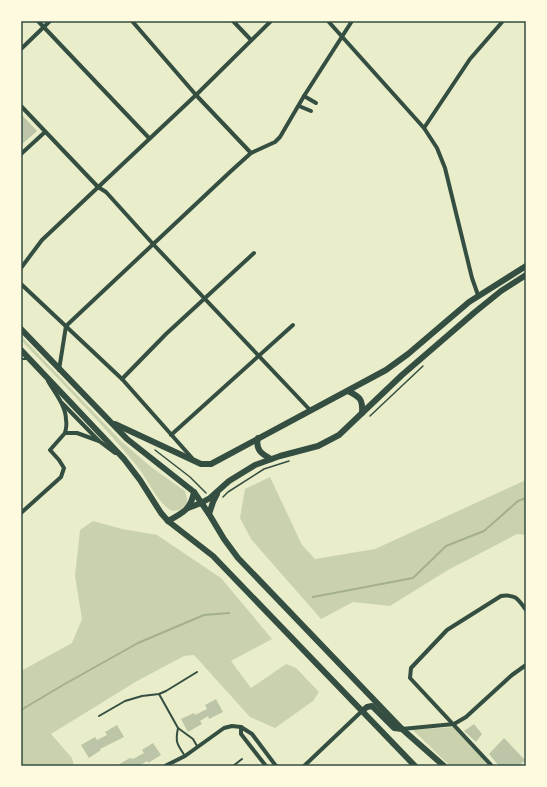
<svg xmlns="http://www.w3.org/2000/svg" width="547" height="787" font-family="Montserrat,sans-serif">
	<rect width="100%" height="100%" fill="#e9edc9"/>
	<g fill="#cad2ad">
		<path d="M21,336L121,441L151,467L185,491L187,498V503L180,510L173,511C159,506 147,478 137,466C101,422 60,381 21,340Z"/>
		<path d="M270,477L302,545L315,559L375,549L526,480V535L517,534L448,570L390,606L353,602L321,619L251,539L240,518L245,489Z"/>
		<path d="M93,521L122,529L157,535L221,578L272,639L231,661L251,688L286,664L296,668L319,692L313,701L275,728L250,717L194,655L184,656L137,681L51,734L72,758L74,766H21V671L72,643L82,619L75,576L80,530Z"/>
		<path d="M453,727L491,766H450L413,730Z"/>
	</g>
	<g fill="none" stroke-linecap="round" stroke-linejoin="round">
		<g stroke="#a3b18a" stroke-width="2">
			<path d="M313,597L413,578L446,546L484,531L518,501L526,498"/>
			<path d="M21,710L63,685L138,643L204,615L229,613"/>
		</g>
	</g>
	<g fill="#bcc5a7">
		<path d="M21,114L37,131L21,145Z"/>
		<path d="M216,699L223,712L209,719L208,716L200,721L202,724L188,732L181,719L194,713L195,715L207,709L205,705Z"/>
		<path d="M474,724L482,734L476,742L464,731Z"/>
		<path d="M117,725L124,737L100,749L101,750L89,758L81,745L95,737L97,740L107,735L105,732Z"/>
		<path d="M504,738L525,760L519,766H499L489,754Z"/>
		<path d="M153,743L161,755L148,763L147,761L139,766H119L118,765L130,758L133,759L144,753L142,750Z"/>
	</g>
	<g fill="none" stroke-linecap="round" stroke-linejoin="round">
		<g stroke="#344e41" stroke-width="1.5">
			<path d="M370,416L423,366"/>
			<path d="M155,450L190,477L206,493"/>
			<path d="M223,497L228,492L264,469L289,461"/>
		</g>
		<g stroke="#344e41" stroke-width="2">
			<path d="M21,359H28"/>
			<path d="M159,694L178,728L193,739L197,746"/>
			<path d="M99,716L125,701L142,696L159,694L166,691L197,672"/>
			<path d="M178,728C175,742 177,744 185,756"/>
			<path d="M233,766L242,759"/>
		</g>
		<g stroke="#344e41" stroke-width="4">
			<path d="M38,21L149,138"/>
			<path d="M132,21L196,95L251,153"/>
			<path d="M233,21L251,40"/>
			<path d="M328,21L424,128L437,148L445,168L472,278L478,295"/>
			<path d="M21,49L50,21"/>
			<path d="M304,96L316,103"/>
			<path d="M21,106L98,187L106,192L153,244L310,410"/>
			<path d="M299,106L311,111"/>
			<path d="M424,128L470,59L503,21"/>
			<path d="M21,154L45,132"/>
			<path d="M21,268L42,240L196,95L271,21"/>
			<path d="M21,284L122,379L192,458"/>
			<path d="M59,370L66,326L230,172L251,153L275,142L280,137L304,96L352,21"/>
			<path d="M122,379L166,334L254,253"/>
			<path d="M48,381C55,393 66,406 66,420C67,424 66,429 65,433H77L99,441"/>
			<path d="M62,403L99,441L115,453"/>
			<path d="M171,435L293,325"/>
			<path d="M21,513L61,477L64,468L59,460L50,450L65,433"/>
			<path d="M241,727V734L266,766"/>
			<path d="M402,729L454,724L466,717L512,675L526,665"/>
			<path d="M165,766L185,756L224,728L232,726L241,727L252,734L276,766"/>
			<path d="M304,766L362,711"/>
			<path d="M492,766L410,678L411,668L447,630L501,596C516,594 518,599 526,610"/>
		</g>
		<g stroke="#344e41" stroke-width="6">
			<path d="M21,329L127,439L194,492L209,514L224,539L238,558L402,729L444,766"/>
			<path d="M21,350L124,459L140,480L161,513L168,521L213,556L415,766"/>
			<path d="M348,391C360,397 363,399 362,413"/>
			<path d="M115,424L201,464H211L386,370L408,354L469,302L526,266"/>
			<path d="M258,438C255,450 262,454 271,459"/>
			<path d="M188,508L201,503L210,498L229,481L255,465L280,456L318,446L339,435L402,375L475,312L501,291L526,275"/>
			<path d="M209,514L213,502L217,494"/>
			<path d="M168,521C183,513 191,509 194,492"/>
			<path d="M362,711L367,707L372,706L394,728L402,729"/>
		</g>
	</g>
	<rect width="547" height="787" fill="none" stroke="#fefae0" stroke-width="44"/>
	<rect x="22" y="22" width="503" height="743" fill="none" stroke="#344e41" stroke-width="1.5"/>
</svg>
